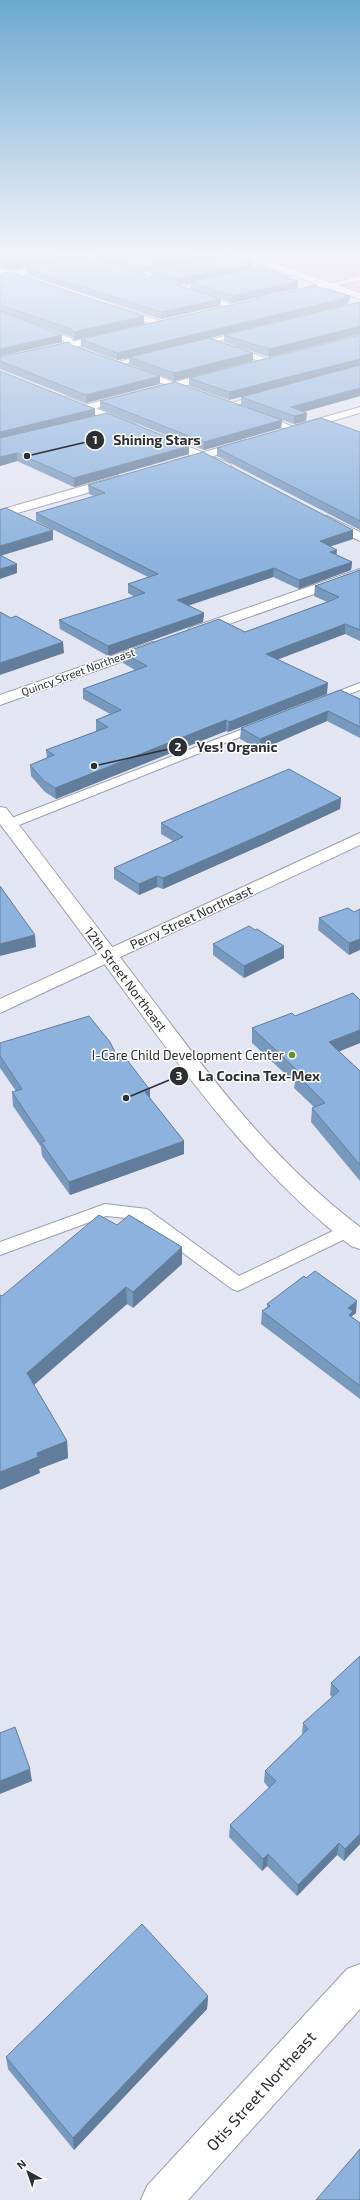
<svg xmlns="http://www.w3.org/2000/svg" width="360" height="2200" font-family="'Exo 2',sans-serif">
	<rect width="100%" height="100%" fill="#e4e5f3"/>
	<path fill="#e4aece" d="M254,255H360V292Z"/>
	<path fill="#cc98b7" d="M282,255C302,255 340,251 357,262C335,268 303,266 282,255Z"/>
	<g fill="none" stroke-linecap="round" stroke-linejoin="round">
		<g stroke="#9c9daa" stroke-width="2">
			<g id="service">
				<path d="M237,255L246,256L215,263L212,261Z"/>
				<path d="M172,268L174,271L139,279L136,277Z"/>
				<path d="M360,276V280L330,287L327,285Z"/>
				<path d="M211,279L213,280V282L177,291L174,289Z"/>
				<path d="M199,294L237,306L238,307L235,309L197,297L196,296Z"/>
				<path d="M42,329L71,338L78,347L90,353L86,355L72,351L65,342L40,332V330Z"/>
				<path d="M244,331L248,333L246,334L194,347L190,345Z"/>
				<path d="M230,347H236L272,361L265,363L230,351Z"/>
				<path d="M150,353H153V357L116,366L112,364Z"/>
				<path d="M137,370H143L193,390L186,392L137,374Z"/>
				<path d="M262,394L266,396L265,398L228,407L224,405Z"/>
				<path d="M259,415H265L298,429L291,431L259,419Z"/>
				<path d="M360,683V690L325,703L319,700L321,698Z"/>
				<path d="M261,722L265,723L267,725L265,727L14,827L9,828L3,824L4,821Z"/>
				<path d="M105,1204L147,1209L239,1276L341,1227L347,1225L353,1227L356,1231L353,1235L238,1291L232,1289L137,1219L106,1216L0,1255V1242Z"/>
			</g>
		</g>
		<g stroke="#9c9daa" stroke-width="2">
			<g id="minor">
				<path d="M238,255H251L360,293V299L328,288L289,296V292L319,285Z"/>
				<path d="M0,268L37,280L38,282L34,285L0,274Z"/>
				<path d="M116,306L163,322L165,324L160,327L157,326L113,311V307Z"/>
				<path d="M110,333L115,336L113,338L0,364V358Z"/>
				<path d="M218,371L223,374L222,376L85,411L80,408L81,406Z"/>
				<path d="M360,407V413L297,431L291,428L293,426Z"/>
				<path d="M245,440L249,441L251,443L249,445L178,467L172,463L174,461Z"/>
				<path d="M118,476L122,477L124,480L122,483L0,518V510Z"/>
				<path d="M360,569V578L200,634L195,635L188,631L190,628Z"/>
				<path d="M152,642L157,643L159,646L157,649L0,705V695Z"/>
				<path d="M360,833V845L0,1013V999Z"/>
				<path d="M360,1964V2009L188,2200H141L147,2186L347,1969Z"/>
			</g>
		</g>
		<g stroke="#9c9daa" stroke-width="2">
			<g id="tertiary">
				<path d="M96,255H113L0,280V274Z"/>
				<path d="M68,397L135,424L137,426L135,428H127L64,402L63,400L64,398Z"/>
				<path d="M161,435L230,464L232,467L226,471L222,470L157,440L155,438L157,436Z"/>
				<path d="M327,516L360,532V541L323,523L321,520L323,517Z"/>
				<path d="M0,807L6,808C56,873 105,938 155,1003C216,1085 278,1165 360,1227V1249L351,1246C263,1177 205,1100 139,1011C93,948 47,886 0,824Z"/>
			</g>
		</g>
		<use href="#service" fill="#fff" fill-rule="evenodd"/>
		<use href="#minor" fill="#fff" fill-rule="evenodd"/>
		<use href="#tertiary" fill="#fff" fill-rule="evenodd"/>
	</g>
	<g fill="#7899be" fill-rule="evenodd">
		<path d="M0,255H87L11,270L0,267Z"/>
		<path d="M96,255H218L217,257L253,268L289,277V279L298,281V288L233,303L221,299L220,306L161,319L27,275V269L96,259ZM151,271V277L139,273ZM191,283V289L178,285Z"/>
		<path d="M0,274L144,316V324L74,340L72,337L17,318L62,342L0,356Z"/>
		<path d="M350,296L349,303L346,304V305L209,338L253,361L174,381L129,364V358L117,360L81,347V339Z"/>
		<path d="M360,302V334L269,357L224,342V335Z"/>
		<path d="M360,335V396L304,412L306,421L294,424L282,420L281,428L204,450L100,409V401L241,405V397L229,400L189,386V378Z"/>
		<path d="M71,345L160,384L86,403L0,369V357Z"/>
		<path d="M0,371L95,409V416L189,454L74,487L17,461L0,466Z"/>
		<path d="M360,432V530L217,456V448Z"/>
		<path d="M88,485L353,530V539L330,546L337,555L352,562L351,570L299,589L273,577L188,606L204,613L203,622L108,656L60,629L59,620L135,597L128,593V584L148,577L36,521V513L94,496L89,494Z"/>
		<path d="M360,570V641L345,634L278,659L327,694L228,732L226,731L56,799L45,792L31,776L30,765L47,758L46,750L97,731H96V720L110,714L83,699V689L135,670L123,663V653L245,632L327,602L314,596L315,586Z"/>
		<path d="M360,699V738L327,721L260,750L240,739L241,728Z"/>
		<path d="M341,798L340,809L269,842L163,889L157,887L139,895L114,879V868L173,841L161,834V823Z"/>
		<path d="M354,912L349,955L318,930L319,918Z"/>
		<path d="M255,930L284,946V958L244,978L213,955V944Z"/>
		<path d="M360,1000V1043L339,1051L360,1071V1181L311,1122L312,1108L314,1107L294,1088L295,1083L252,1043V1028L295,1016Z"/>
		<path d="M0,1043L116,1054L150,1090V1098L184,1141V1154L70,1195L42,1156L41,1147L13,1106L12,1092L16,1091L0,1068Z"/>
		<path d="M182,1264L133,1308L127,1304L34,1385L67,1441L68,1458L39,1469L40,1473L2,1296Z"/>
		<path d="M267,1304L356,1313L352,1316V1317L360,1323V1399L261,1324L262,1311L267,1307Z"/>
		<path d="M360,1656V1844L344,1861L337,1855L297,1896L267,1866L262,1871L229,1837L230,1825L269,1788L264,1782L265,1771L302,1735L303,1723L332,1697L330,1695L331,1683Z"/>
		<path d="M208,1996L207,2009L74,2150L8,2069L6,2057Z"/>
	</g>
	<g fill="#627d9b">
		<path d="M53,255H87L11,270V263Z"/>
		<path d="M196,255H218L217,258L138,273V267Z"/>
		<path d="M253,263V270L178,285V279Z"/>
		<path d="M289,277V283L298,281V288L233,303V296Z"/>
		<path d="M350,296L349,303L346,304V305L131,357H129V358L117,360V353Z"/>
		<path d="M221,299L220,306L161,319V312Z"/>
		<path d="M144,316V324L74,340V332Z"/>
		<path d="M360,326V334L269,357V349Z"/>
		<path d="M62,335V342L0,356V349Z"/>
		<path d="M253,353V361L174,381V373Z"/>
		<path d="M360,359V366L229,400V392Z"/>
		<path d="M160,376V384L86,403V395Z"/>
		<path d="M360,388V396L291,415V407Z"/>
		<path d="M95,409V417L0,440V432Z"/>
		<path d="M307,413L306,421L294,424V416Z"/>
		<path d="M282,420L281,428L204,450V442Z"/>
		<path d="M189,446V454L74,487V478Z"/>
		<path d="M17,453V461L0,466V457Z"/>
		<path d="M53,530V540L0,556V546Z"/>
		<path d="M353,530V539L320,550V541Z"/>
		<path d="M337,550L336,559L330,552Z"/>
		<path d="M352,562L351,570L299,589V580Z"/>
		<path d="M17,564V573L0,579V569Z"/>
		<path d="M274,568L273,577L177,609V600Z"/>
		<path d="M204,613L203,622L108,656V646Z"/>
		<path d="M345,624V634L266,664V654Z"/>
		<path d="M63,642L64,653L0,675V663Z"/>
		<path d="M328,683L327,694L228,732L229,722Z"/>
		<path d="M328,711L327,721L260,750V739Z"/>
		<path d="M226,720V731L56,799L55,788Z"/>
		<path d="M341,798L340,809L269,842L163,889V878Z"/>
		<path d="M157,876V887L139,895V884Z"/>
		<path d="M35,935L36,947L0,956V944Z"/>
		<path d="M360,939V950L349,955V943Z"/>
		<path d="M284,946V958L244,978V966Z"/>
		<path d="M360,1030V1043L328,1056L329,1042Z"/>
		<path d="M150,1090V1103L145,1092Z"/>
		<path d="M184,1141V1154L70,1195L69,1182Z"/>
		<path d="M182,1247V1264L133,1308V1292Z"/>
		<path d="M126,1287L127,1304L28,1390L27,1373Z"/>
		<path d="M357,1301L356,1313L352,1316V1324L348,1320V1308Z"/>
		<path d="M67,1441L68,1458L39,1469L40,1473L0,1490V1472L37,1453Z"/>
		<path d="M30,1769L32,1781L0,1794V1781Z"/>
		<path d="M360,1834V1844L344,1861L345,1849Z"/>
		<path d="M339,1843L337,1855L297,1896L298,1885Z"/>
		<path d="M268,1854L267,1866L262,1871L263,1859Z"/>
		<path d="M208,1996L207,2009L74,2150L73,2138Z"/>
	</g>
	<g fill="#8cb2dd" stroke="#627d9b">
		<path d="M0,255H53L11,263L0,260Z"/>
		<path d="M101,255H196L138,267Z"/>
		<path d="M225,255H230L253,263L178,279L151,270Z"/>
		<path d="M85,256L221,299L161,312L27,269Z"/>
		<path d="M262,266L289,277L285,278L298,281L233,296L191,282Z"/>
		<path d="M10,272L144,316L74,332L71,329L0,305V274Z"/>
		<path d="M314,286L350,296L344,297L346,298L117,353L81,339Z"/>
		<path d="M360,302V326L269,349L224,335Z"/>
		<path d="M0,311L62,335L0,349Z"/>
		<path d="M360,335V359L229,392L189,378Z"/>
		<path d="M209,338L253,353L174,373L129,357Z"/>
		<path d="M69,342L71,345L160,376L86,395L0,361V357Z"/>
		<path d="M360,365V388L291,407L307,413L294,416L241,397Z"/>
		<path d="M0,371L95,409L0,432Z"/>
		<path d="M175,382L282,420L204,442L100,401Z"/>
		<path d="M107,413L189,446L74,478L17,453L0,457V438Z"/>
		<path d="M321,418L360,432V521L217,448Z"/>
		<path d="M203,452L353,530L320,541L337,550L330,552L352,562L299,580L274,568L177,600L204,613L108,646L59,620L145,593L128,584L158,574L36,513L105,493L88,485Z"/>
		<path d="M6,508L53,530L0,546V510Z"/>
		<path d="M0,555L17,564L0,569Z"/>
		<path d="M360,570V630L345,624L266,654L328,683L229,722L226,720L55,788L44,781L30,765L54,755L46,750L108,727L96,720L121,710L83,689L147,666L123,653L219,619L245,632L330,601L339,597L315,586Z"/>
		<path d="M0,612L11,618L16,616L63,642L0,663Z"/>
		<path d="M340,690L360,699V727L328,711L260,739L241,728Z"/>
		<path d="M289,769L341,798L270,831L163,878L157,876L139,884L114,868L183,837L161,823Z"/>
		<path d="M0,886L35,935L0,944Z"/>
		<path d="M348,908L354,912L360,909V939L349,943L319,918Z"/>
		<path d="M249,926L255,930L257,929L284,946L244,966L213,944Z"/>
		<path d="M353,993L360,1000V1030L329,1042L360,1071V1165L312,1108L325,1103L295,1073L299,1072L252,1028L292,1013L295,1016Z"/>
		<path d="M89,1016L110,1042L116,1054L121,1052L150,1090L145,1092L184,1141L69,1182L41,1142L45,1141L12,1092L22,1089L0,1056V1043Z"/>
		<path d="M99,1215L117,1225L129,1215L182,1247L133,1292L126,1287L27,1373L67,1441L37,1453L38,1457L0,1472V1295L2,1296Z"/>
		<path d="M315,1271L357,1301L348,1308L353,1311L349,1315L360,1323V1386L262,1311L270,1306L267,1304L304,1276L306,1278Z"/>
		<path d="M360,1656V1834L345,1849L339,1843L298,1885L268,1854L263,1859L230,1825L276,1781L265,1771L308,1729L303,1723L339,1691L331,1683Z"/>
		<path d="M15,1727L30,1769L0,1781V1733Z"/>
		<path d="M142,1924L208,1996L73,2138L6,2057Z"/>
		<path d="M360,2149V2200H316Z"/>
	</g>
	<linearGradient id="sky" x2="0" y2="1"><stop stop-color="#6ca8d0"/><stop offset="0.45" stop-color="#f3f3fa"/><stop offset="1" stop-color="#f3f3fa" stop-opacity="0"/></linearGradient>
	<rect width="360" height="563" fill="url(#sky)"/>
	<circle fill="#609026" stroke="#fff" stroke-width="1.5" cx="292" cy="1055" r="4"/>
	<g text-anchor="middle" stroke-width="3" stroke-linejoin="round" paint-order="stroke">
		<g font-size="11" fill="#2e2f34" stroke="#fff">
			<text transform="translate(78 672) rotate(-20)" y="4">Quincy Street Northeast</text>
		</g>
		<g font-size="13" fill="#2e2f34" stroke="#fff">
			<text transform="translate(191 917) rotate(-25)" y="5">Perry Street Northeast</text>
			<text transform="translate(126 979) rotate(53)" y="5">12th Street Northeast</text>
		</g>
		<g font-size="13" fill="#2e2f34" stroke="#fff" text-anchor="end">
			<text x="284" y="1060">I-Care Child Development Center</text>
		</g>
		<g font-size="16" fill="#2e2f34" stroke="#fff">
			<text transform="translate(261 2091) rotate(-48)" y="6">Otis Street Northeast</text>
		</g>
	</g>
	<path fill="none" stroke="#2e2f34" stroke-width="1.5" d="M27 456L95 440M94 766L178 747M126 1098L179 1076"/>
	<g fill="#2e2f34" stroke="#fff" stroke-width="1.5">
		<circle cx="27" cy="456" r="4"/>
		<circle cx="94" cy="766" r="4"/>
		<circle cx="126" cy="1098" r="4"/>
		<circle cx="95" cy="440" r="10"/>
		<circle cx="178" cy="747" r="10"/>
		<circle cx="179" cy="1076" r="10"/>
	</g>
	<g font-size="12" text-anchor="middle" font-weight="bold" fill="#fff">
		<text x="95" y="444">1</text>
		<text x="178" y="751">2</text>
		<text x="179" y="1080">3</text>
	</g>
	<g font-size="14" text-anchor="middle" font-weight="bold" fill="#2e2f34" stroke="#fff" stroke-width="3" stroke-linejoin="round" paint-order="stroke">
		<text x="157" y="445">Shining Stars</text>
		<text x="237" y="752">Yes! Organic</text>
		<text x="259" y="1081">La Cocina Tex-Mex</text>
	</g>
	<g transform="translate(28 2172) rotate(320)" stroke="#ffffff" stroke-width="3" paint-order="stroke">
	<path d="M0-3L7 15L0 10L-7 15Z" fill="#2e2f34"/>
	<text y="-6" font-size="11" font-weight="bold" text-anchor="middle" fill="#2e2f34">N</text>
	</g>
</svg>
